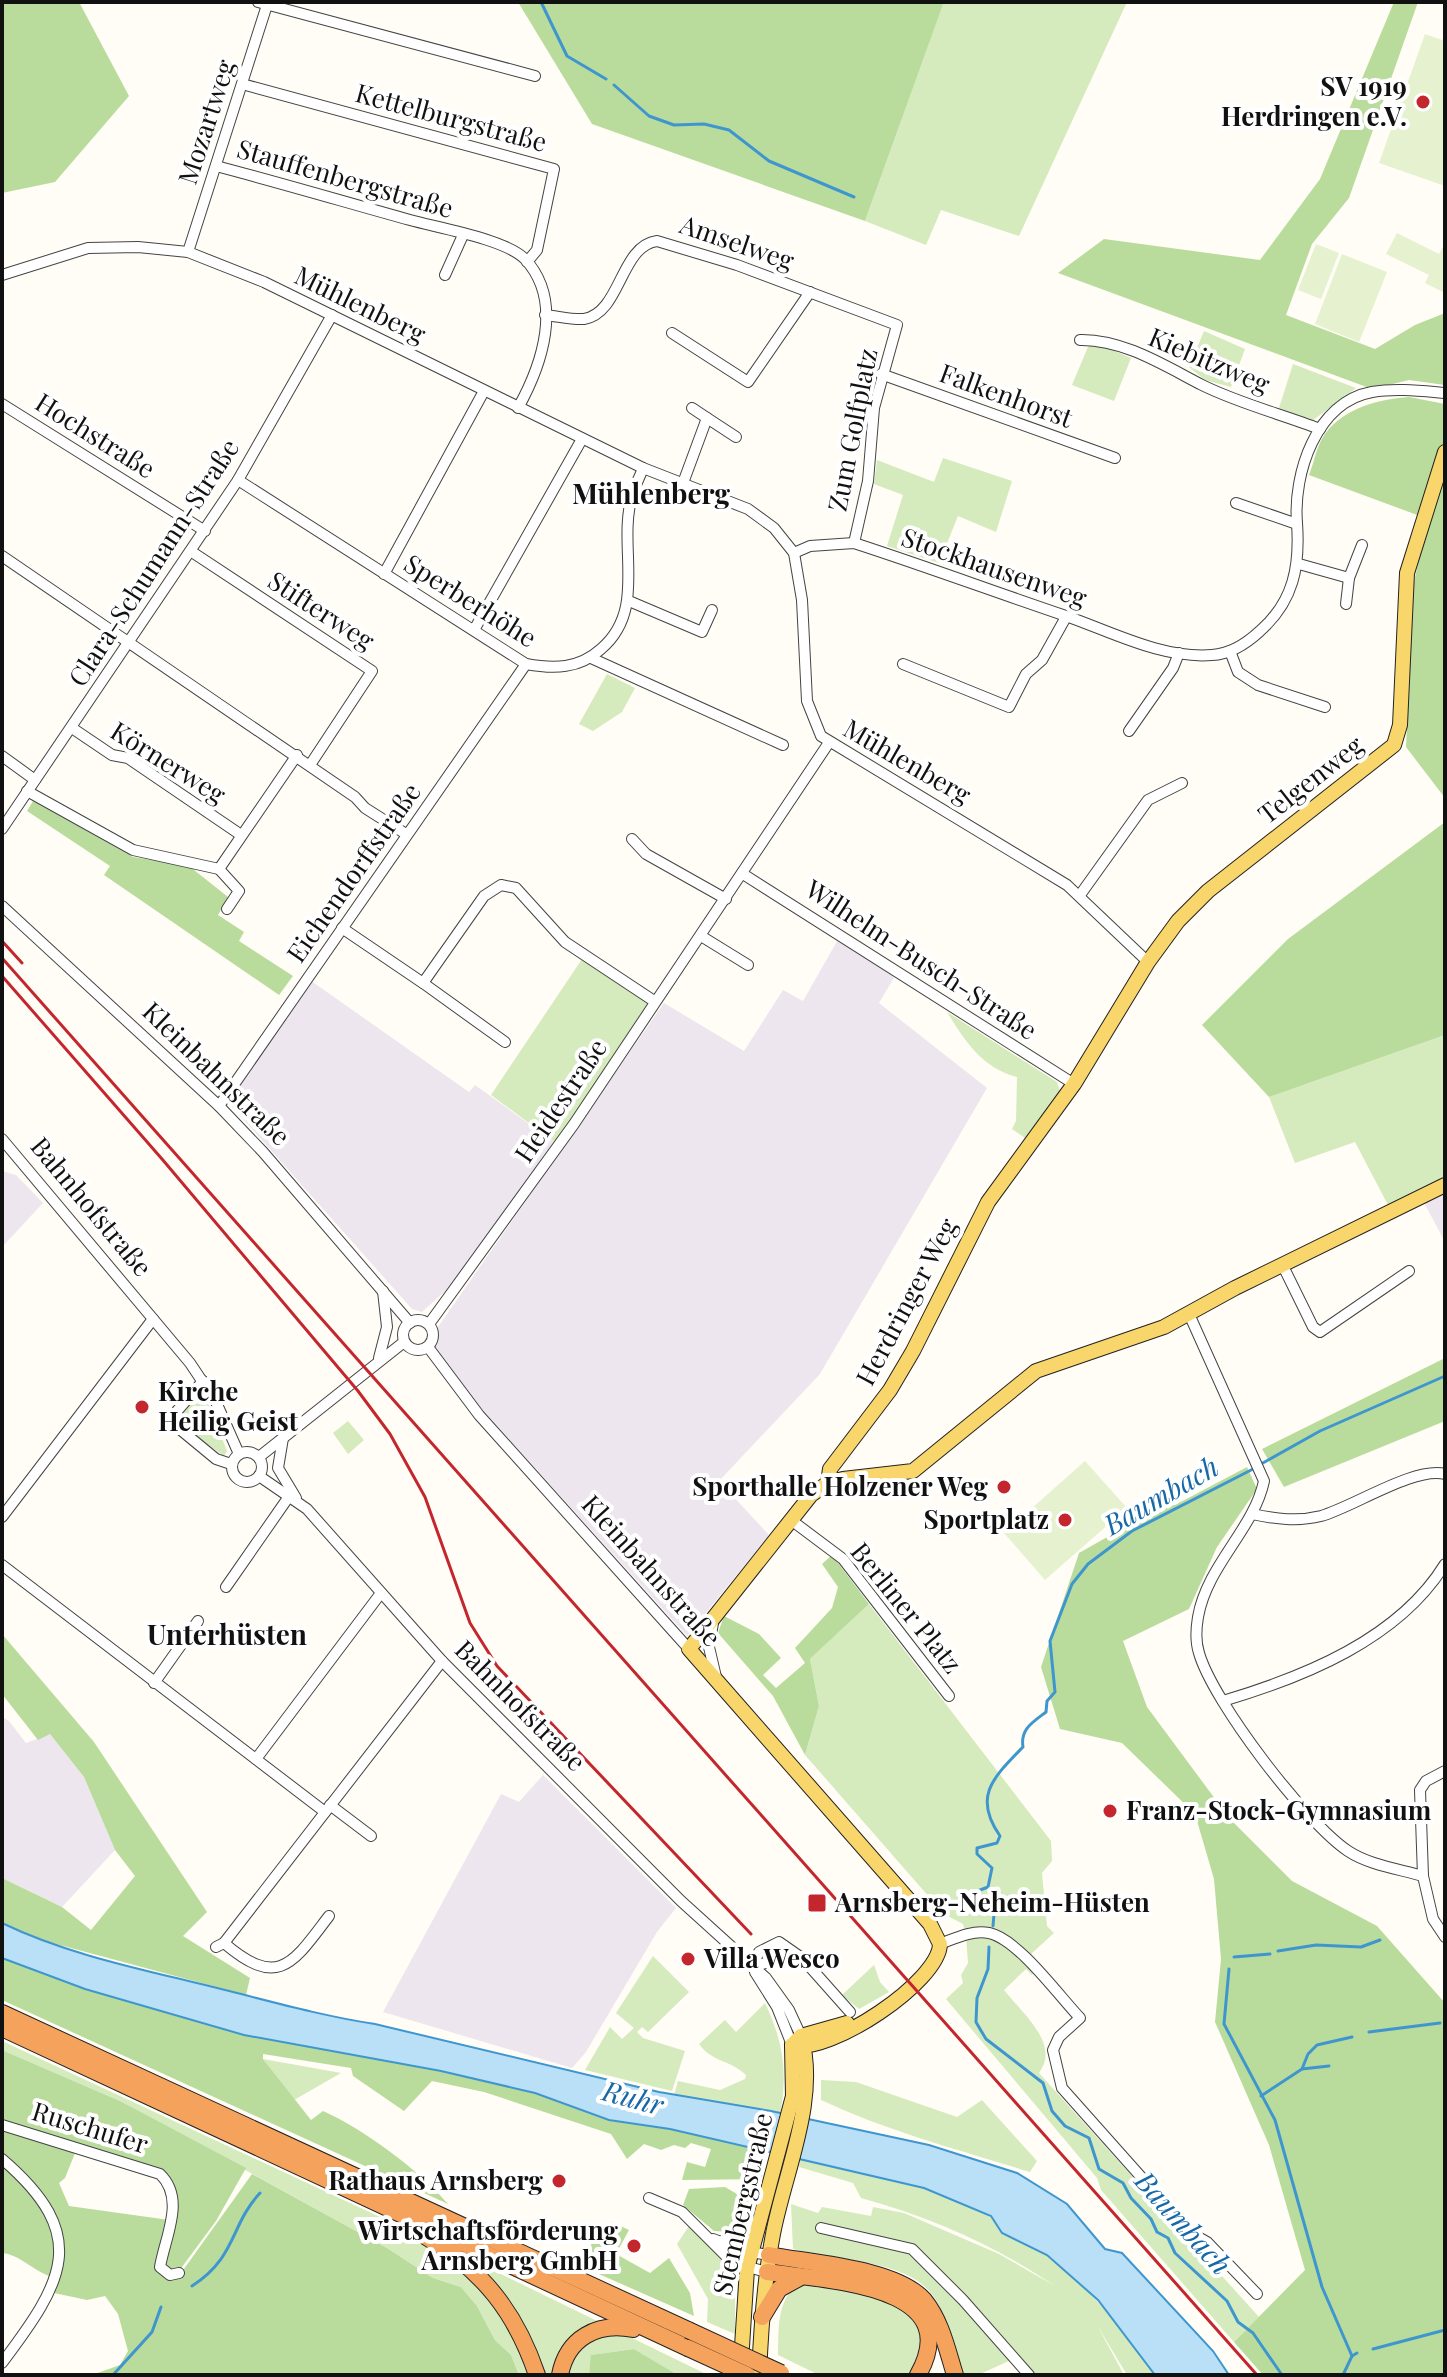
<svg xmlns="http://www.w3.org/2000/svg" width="1447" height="2377" font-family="'Playfair Display',serif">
	<rect width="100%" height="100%" fill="#fffdf5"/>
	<g fill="#eee6ef">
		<path d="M840,936L896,974L879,1003L987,1088L820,1374L719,1481L769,1535L687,1636L453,1377L435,1348L438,1327L664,1003L744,1051L783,990L803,1001Z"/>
		<path d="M307,978L469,1092L475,1085L556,1143L463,1275L422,1312L412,1309L227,1101Z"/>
		<path d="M2,1171L16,1175L43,1203L2,1247Z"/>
		<path d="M1445,1187V1242L1420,1195Z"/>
		<path d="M2,1717L9,1721L26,1743L50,1734L84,1777L115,1850L62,1907L2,1878Z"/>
		<path d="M543,1775L676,1908L657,1932L586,2052L572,2068L383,2012L501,1794L519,1802Z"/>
	</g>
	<g fill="#d5ebbd">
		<path d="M944,2H1127L1019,236L941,210L926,245L865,221Z"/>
		<path d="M1204,331L1245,349L1231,387L1205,380L1189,367Z"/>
		<path d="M1096,343L1131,358L1114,401L1072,385L1088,347Z"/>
		<path d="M1293,364L1356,388L1312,421L1279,408Z"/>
		<path d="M943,458L1012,481L996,532L958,516L939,563L887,546L903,495L874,484L877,460L934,482Z"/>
		<path d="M607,674L635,688L622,712L593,731L579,724Z"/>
		<path d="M582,959L648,1003L556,1143L491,1095Z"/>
		<path d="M947,1012L1057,1082L1061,1094L1025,1138L1012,1129L1016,1121L1017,1077C982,1068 965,1041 947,1012Z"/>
		<path d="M1445,1035V1187L1389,1207L1355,1142L1295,1163L1269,1097Z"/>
		<path d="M199,1391L205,1395L227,1451L224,1456L180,1425L178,1415Z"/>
		<path d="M348,1421L364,1440L348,1454L333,1433Z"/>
		<path d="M869,1604L1051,1841L1052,1861L1042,1873L1047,1926L1054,1933L1030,1955L996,1931L966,1934L963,1924L944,1914L805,1755L819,1706L810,1659Z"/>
		<path d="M982,1936L1008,1946L1036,1971L1032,1975L1026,1969L1004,1990C1022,2013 1061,2044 1039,2073L1259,2317L1234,2342L1101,2190L1097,2178L946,1999L963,1983L961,1975L968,1963L966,1937Z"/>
		<path d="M653,1956L689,1992L648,2032L642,2027L637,2032L643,2038L685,2051L672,2091L585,2070L610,2027L622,2039L634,2028L616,2013Z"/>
		<path d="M874,1965L880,1982L889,1992L859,2009L842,1995Z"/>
		<path d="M765,2003C783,2041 788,2072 780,2114L674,2095L678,2081L720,2090L745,2079L746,2075C731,2060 713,2063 699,2044L725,2020L736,2032Z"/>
		<path d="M2,2041L468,2258L708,2375H678L634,2349L592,2355L589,2375H519L511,2355L495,2340L477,2306L461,2287L433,2278L387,2248L120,2101L2,2050Z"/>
		<path d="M263,2059L341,2073L294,2100Z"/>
		<path d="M821,2080L856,2082L957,2117L982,2100L1037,2161L1030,2172C959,2150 887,2131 821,2100Z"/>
		<path d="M800,2160C842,2170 886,2176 926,2189C1022,2220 1101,2292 1155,2375H1127L1097,2325L1124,2375H1033L1011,2360L978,2375H961C953,2347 947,2305 923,2285C896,2261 828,2258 793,2249L791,2204L818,2213L822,2207L871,2216L873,2207L904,2213L999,2254L1055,2286C994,2245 933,2218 861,2198L853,2183L799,2167Z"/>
		<path d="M689,2226L735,2274V2334L707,2322L708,2299L677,2244Z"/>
		<path d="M798,2283L880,2294L917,2321L922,2346L912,2375H819L778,2355C779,2328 776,2303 798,2283Z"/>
	</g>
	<g fill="#b9dc9c">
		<path d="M2,2H79L129,96L55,182L2,193Z"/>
		<path d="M518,2H944L865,221L592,124Z"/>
		<path d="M1394,2H1418L1349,198L1312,244L1286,315L1375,349L1415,325L1445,313V385L1409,380L1372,389L1058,273L1104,239L1260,260L1320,179Z"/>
		<path d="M1409,397L1445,404V798L1406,747L1414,582L1428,519L1309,475C1314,463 1317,444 1325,434C1344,408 1379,399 1409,397Z"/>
		<path d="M33,801L133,857L189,866L228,897L218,915L244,932L239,941L293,976L279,995L104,875L110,866L27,811Z"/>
		<path d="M1445,822V1035L1269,1097L1202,1025L1288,939Z"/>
		<path d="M1445,1358V1421L1284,1487L1262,1449Z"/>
		<path d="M1247,1467L1257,1489L1217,1547L1189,1609L1123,1641L1147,1707L1230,1819L1292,1881L1377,1926L1445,2003V2375H1263L1234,2342L1305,2270L1269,2145L1215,2022L1221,1959L1214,1879L1195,1814L1122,1743L1060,1729L1041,1667L1079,1553L1169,1502L1175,1505Z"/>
		<path d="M832,1555L869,1604L810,1659L819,1706L805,1755L773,1696L718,1633L724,1616L759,1634L781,1658L763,1675L776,1688L805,1663L795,1648L832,1608L838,1587L822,1564Z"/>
		<path d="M2,1634L94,1742L207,1912L183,1936L250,1978L246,1995L30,1937L2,1923V1878L62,1907L91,1930L135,1876L115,1850L84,1777L50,1734L38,1740L2,1694Z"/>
		<path d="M2,1958L85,1989L244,2035L441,2071L535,2093L608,2120L670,2129L767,2152L761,2179L682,2180L687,2162L705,2167L711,2149L691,2143L685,2148L674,2145L661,2150L644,2144L627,2159L611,2134L484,2092L432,2081L404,2111L353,2076L351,2068L263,2054V2059L311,2120L323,2111C364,2129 420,2171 448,2204L2,2000Z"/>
		<path d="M2,2050L120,2101L246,2168L216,2221L179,2271L165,2270L170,2182L2,2124Z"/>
		<path d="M2,2127L77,2148L65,2178L59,2183L69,2206L169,2220L159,2266L181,2273L252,2174L387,2248L433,2278L461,2287L477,2306L495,2340L511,2355L519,2375H92L120,2365L128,2351L118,2314L105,2296L87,2300L54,2293L60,2229L2,2154Z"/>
		<path d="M2,2163L40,2203L57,2239L52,2277C33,2271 21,2255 2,2253Z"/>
		<path d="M725,2187L749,2201L733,2232L714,2231L683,2205L689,2189Z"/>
		<path d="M612,2222L629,2230L616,2254L650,2273L669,2258L690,2293L694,2316L574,2263Z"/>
		<path d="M634,2349L678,2375H589L591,2355Z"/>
	</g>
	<g fill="#e6f2cf">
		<path d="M1425,34L1445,41V186L1379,163Z"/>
		<path d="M1397,233L1439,254L1445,243V293L1425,283L1429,275L1386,254Z"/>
		<path d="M1316,244L1339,253L1321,299L1298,290Z"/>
		<path d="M1342,254L1387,272L1359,342L1315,324Z"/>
		<path d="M1085,1461L1127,1508L1045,1580L1004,1533Z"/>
	</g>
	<path fill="#b9e0f7" stroke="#3f96cf" stroke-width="2" d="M2,1923C64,1953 135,1968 201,1984C259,1998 316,2015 375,2024L659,2092L771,2111L929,2145L1017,2173L1067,2204L1105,2249L1122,2253L1213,2351L1229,2375H1155L1098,2300L1047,2255L1002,2233L991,2216L924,2188L670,2129L609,2120L535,2093L441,2071L244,2035L85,1989L2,1958Z"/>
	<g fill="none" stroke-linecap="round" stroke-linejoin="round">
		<g stroke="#3f96cf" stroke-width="3">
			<path d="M541,2L567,56L606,79"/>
			<path d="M614,85L649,116L674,125L704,124L729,130L769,161L854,197"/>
			<path d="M1261,1464L1320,1431L1445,1376"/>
			<path d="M993,1926L994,1914L1000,1907L997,1900L981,1898L975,1892L988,1887L992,1868L977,1854V1848L997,1843L1000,1836C972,1796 994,1777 1023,1747C1020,1729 1033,1722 1046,1712L1047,1701L1055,1692L1050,1641L1072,1584L1088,1564L1132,1531L1255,1468"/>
			<path d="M989,1947L988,1969L977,1998L976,2022L980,2029L986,2039L1043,2083L1052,2111L1065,2126L1089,2138L1099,2169L1123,2183L1131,2198L1151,2219L1157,2232L1168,2238L1175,2253L1227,2301L1238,2322L1253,2333L1282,2375"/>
			<path d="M1278,1951L1316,1945L1361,1947L1380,1940"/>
			<path d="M1234,1957L1270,1954"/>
			<path d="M1229,1969L1224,2024L1275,2120L1322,2287L1352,2356"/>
			<path d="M1369,2032L1440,2023"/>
			<path d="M1302,2069L1329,2066"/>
			<path d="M1261,2096L1302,2069L1308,2054L1317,2045L1352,2037"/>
			<path d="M192,2286C237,2257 230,2225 260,2193"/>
			<path d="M1373,2349L1445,2330"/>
			<path d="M113,2375L152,2332L161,2307"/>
			<path d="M1343,2375L1352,2356L1357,2353"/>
		</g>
		<g stroke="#444" stroke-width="12">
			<g id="minor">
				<path d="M258,2L535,76"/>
				<path d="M242,84L554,169L537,250L527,262"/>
				<path d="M216,166C281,183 345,202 410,220C439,228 505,239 525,259C564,301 542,365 518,408"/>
				<path d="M188,252L267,5"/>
				<path d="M2,275L88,248L138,247L188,252L264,282L643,468L748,509L774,528L794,553L802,600L807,701L821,736L1067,885L1148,962"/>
				<path d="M445,275L463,235"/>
				<path d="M545,315C557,316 572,320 584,319C621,313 620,246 657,241L737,265L897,325L874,408L868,481L854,543"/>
				<path d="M672,333L748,382L810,292"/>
				<path d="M1080,340C1123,339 1165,366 1202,385C1238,403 1281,414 1320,429"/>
				<path d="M881,374L1115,458"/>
				<path d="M2,404L205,531"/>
				<path d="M707,418L736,437"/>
				<path d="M238,480L526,664C554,669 579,669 601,649C648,609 617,548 632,496C634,487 640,477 643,468"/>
				<path d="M683,483L707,418L692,408"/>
				<path d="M1236,503L1297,524"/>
				<path d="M192,552L372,671L310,765"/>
				<path d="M794,553L810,546L854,543C925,566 995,592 1066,616C1112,632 1162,659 1212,655C1231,654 1246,644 1260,631C1294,601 1300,566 1297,523C1293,474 1316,402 1372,392C1396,388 1421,391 1445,393"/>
				<path d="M2,556L355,797L365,808L406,834"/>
				<path d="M1299,564L1349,578"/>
				<path d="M384,574L484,391"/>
				<path d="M629,601L702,632L712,610"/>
				<path d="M1346,604L1349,578L1362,545"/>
				<path d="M474,630L582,439"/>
				<path d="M1230,651L1238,672L1258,685L1325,707"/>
				<path d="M591,658L783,745"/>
				<path d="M903,664L1009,707L1026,674L1042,660L1066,617"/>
				<path d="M72,728L112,755L128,758L241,835"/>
				<path d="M1129,731L1173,668L1179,653"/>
				<path d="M2,756L35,780"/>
				<path d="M27,791L133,850L219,869L297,755"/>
				<path d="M2,829L238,480L332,315"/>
				<path d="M632,839L646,854L726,899"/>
				<path d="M219,869L239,891L227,909"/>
				<path d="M743,874L1074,1084"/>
				<path d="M1080,895L1148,800L1182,783"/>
				<path d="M2,906L219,1106L263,1152L410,1323"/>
				<path d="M342,928L423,983L484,896L501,885L516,888L565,942L654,1001"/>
				<path d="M701,936L748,965"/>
				<path d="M423,983L505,1042"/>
				<path d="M219,1106L526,664"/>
				<path d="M2,1139L190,1363L216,1402L239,1454"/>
				<path d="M1282,1264L1313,1327L1320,1332L1409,1271"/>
				<path d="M1189,1314L1264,1481C1254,1529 1207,1565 1198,1617C1196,1629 1195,1641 1199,1653C1213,1702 1306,1823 1348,1851C1369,1865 1399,1869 1423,1876L1433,1919L1445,1937"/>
				<circle cx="418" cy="1335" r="15"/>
				<path d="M429,1324L574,1124L828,744"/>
				<path d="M428,1347L479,1415L689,1649"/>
				<path d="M379,1358L387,1327L383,1291"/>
				<path d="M203,1381L177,1411L176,1426L216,1459L231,1464"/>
				<path d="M283,1438L278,1468L296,1498"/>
				<circle cx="247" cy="1467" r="15"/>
				<path d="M259,1457L404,1342"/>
				<path d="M259,1476L307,1509L442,1661L681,1901L766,1978L789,2010L801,2036"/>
				<path d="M1252,1514C1276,1519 1297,1522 1321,1516C1353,1507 1415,1466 1445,1474"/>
				<path d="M2,1517L153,1319"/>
				<path d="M791,1520L843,1559L949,1696"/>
				<path d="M2,1565L325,1812"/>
				<path d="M226,1587L290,1495"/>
				<path d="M713,1623L709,1647L716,1677"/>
				<path d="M154,1683L198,1621"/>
				<path d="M1223,1701C1304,1677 1399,1639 1445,1564"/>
				<path d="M256,1759L381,1593"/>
				<path d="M330,1805L371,1836"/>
				<path d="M1423,1876L1420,1790L1426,1781L1445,1771"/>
				<path d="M224,1943C279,1990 293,1963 329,1916"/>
				<path d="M940,1944C956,1938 971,1930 989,1933C1018,1939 1059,1996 1080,2018L1059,2037L1053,2050L1062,2088L1191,2233L1207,2242L1257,2294"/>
				<path d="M216,1947L224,1943L442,1661"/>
				<path d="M752,1967L759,1952L779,1942L802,1958L850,2012"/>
				<path d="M752,1967L769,1962L784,1946"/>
				<path d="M755,1972L777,2007L792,2045"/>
				<path d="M2,2125L160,2174C186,2199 165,2237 160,2267L170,2275L179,2273"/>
				<path d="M2,2159C92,2236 63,2282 2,2363"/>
				<path d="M649,2198L682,2212L733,2263L767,2272"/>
				<path d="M821,2228L912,2249L963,2300L1029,2375"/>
				<path d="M713,2239L744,2251L769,2255"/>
				<path d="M722,2241L735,2239L759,2220"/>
			</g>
		</g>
		<g stroke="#222" stroke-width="16">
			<g id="major">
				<path d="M828,1483L830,1469L890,1390L913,1351L988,1202L1074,1084L1148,962L1178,921L1208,891L1394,745L1400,725L1407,573L1445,452"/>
				<path d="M796,2041L801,2036L847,2023"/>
				<path d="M792,2045C829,2055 939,1982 940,1944L930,1924L689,1649L811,1495L828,1483L843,1479L913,1471L1036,1371L1164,1327L1235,1288L1445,1185"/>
				<path d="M741,2362L747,2269L793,2096L792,2045"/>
				<path d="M759,2375C761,2328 764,2281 773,2234C785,2171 819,2100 801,2036"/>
			</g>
		</g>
		<g stroke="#222" stroke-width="18">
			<g id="highway">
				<path d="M2,2013L688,2330"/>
				<path d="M2,2028L688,2348"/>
				<path d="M425,2236C483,2270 516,2313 537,2375"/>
				<path d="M769,2255C810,2263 896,2268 924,2300C941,2321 947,2349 955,2375"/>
				<path d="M767,2272C818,2280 970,2282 918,2375"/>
				<path d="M762,2317L779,2289L799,2278"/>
				<path d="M560,2375C567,2338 597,2322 633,2329"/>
			</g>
		</g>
		<use href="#minor" stroke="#fff" stroke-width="10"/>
		<use href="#major" stroke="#f9d66b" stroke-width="14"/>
		<use href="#highway" stroke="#f5a25d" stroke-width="16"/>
		<g stroke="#c4262e" stroke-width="3">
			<path d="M2,941L22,963"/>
			<path d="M2,958L1257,2375"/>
			<path d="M2,976L162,1159L358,1391L390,1434L425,1497L470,1623L497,1666L751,1934"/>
		</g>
		<g stroke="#222" stroke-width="18" stroke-linecap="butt">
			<g id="highway-bridge">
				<path d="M688,2330L781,2373"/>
				<path d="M688,2348L747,2375"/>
			</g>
		</g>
		<use href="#highway-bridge" stroke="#f5a25d" stroke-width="16"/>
	</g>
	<g fill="#c4262e" stroke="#fff" stroke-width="3">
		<circle cx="1423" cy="102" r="8"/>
		<circle cx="142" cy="1407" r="8"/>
		<circle cx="1004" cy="1487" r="8"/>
		<circle cx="1065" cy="1520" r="8"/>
		<circle cx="1110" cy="1811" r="8"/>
		<rect x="807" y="1893" width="20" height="20" rx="4"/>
		<circle cx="688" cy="1959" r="8"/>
		<circle cx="559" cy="2181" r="8"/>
		<circle cx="634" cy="2246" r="8"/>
	</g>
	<g text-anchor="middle" stroke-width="8" stroke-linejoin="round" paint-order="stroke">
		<g font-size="26" font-weight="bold" fill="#111" stroke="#fff" text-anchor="end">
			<text x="1407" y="96">SV 1919<tspan x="1407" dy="30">Herdringen e.V.</tspan></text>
			<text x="158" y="1401" text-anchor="start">Kirche<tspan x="158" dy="30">Heilig Geist</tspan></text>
			<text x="988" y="1496">Sporthalle Holzener Weg</text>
			<text x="1049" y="1529">Sportplatz</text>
			<text x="1126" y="1820" text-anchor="start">Franz-Stock-Gymnasium</text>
			<text x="835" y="1912" text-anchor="start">Arnsberg-Neheim-Hüsten</text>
			<text x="704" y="1968" text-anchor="start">Villa Wesco</text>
			<text x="543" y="2190">Rathaus Arnsberg</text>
			<text x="618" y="2240">Wirtschaftsförderung<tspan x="618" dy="30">Arnsberg GmbH</tspan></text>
		</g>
		<g font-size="26" fill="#111" stroke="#fff">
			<text transform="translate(451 118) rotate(15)" y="9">Kettelburgstraße</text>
			<text transform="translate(207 122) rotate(-72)" y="9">Mozartweg</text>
			<text transform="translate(345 179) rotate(16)" y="9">Stauffenbergstraße</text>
			<text transform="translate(737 243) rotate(19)" y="9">Amselweg</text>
			<text transform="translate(360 305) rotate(26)" y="9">Mühlenberg</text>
			<text transform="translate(1209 361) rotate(23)" y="9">Kiebitzweg</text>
			<text transform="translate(1006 396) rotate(20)" y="9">Falkenhorst</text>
			<text transform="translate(853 430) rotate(-79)" y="9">Zum Golfplatz</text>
			<text transform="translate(95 436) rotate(32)" y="9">Hochstraße</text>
			<text transform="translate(154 563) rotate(-57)" y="9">Clara-Schumann-Straße</text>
			<text transform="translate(994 568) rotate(19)" y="9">Stockhausenweg</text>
			<text transform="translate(470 601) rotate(32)" y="9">Sperberhöhe</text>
			<text transform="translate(321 611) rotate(33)" y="9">Stifterweg</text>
			<text transform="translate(907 762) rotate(30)" y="9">Mühlenberg</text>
			<text transform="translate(168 763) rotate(32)" y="9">Körnerweg</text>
			<text transform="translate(1311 780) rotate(-38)" y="9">Telgenweg</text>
			<text transform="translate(354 873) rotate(-55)" y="9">Eichendorffstraße</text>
			<text transform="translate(921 960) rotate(33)" y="9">Wilhelm-Busch-Straße</text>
			<text transform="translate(216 1074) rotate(44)" y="9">Kleinbahnstraße</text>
			<text transform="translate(561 1101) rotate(-56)" y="9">Heidestraße</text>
			<text transform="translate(91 1207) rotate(50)" y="9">Bahnhofstraße</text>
			<text transform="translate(907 1302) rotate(-62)" y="9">Herdringer Weg</text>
			<text transform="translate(651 1571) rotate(48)" y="9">Kleinbahnstraße</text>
			<text transform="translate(906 1608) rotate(51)" y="9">Berliner Platz</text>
			<text transform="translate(520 1706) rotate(45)" y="9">Bahnhofstraße</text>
			<text transform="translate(90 2128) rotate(17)" y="9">Ruschufer</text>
			<text transform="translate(743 2204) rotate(-77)" y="9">Stembergstraße</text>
		</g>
		<g font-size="28" font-weight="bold" fill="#111" stroke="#fff">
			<text x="651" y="504">Mühlenberg</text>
			<text x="227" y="1645">Unterhüsten</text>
		</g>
		<g font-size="28" font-style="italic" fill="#1768a6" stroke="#fff">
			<text transform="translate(1161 1496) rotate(-30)" y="10">Baumbach</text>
			<text transform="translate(633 2098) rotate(15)" y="10">Ruhr</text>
			<text transform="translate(1183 2223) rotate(48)" y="10">Baumbach</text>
		</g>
	</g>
	<rect width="1447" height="2377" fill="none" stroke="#111111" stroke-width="8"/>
</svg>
